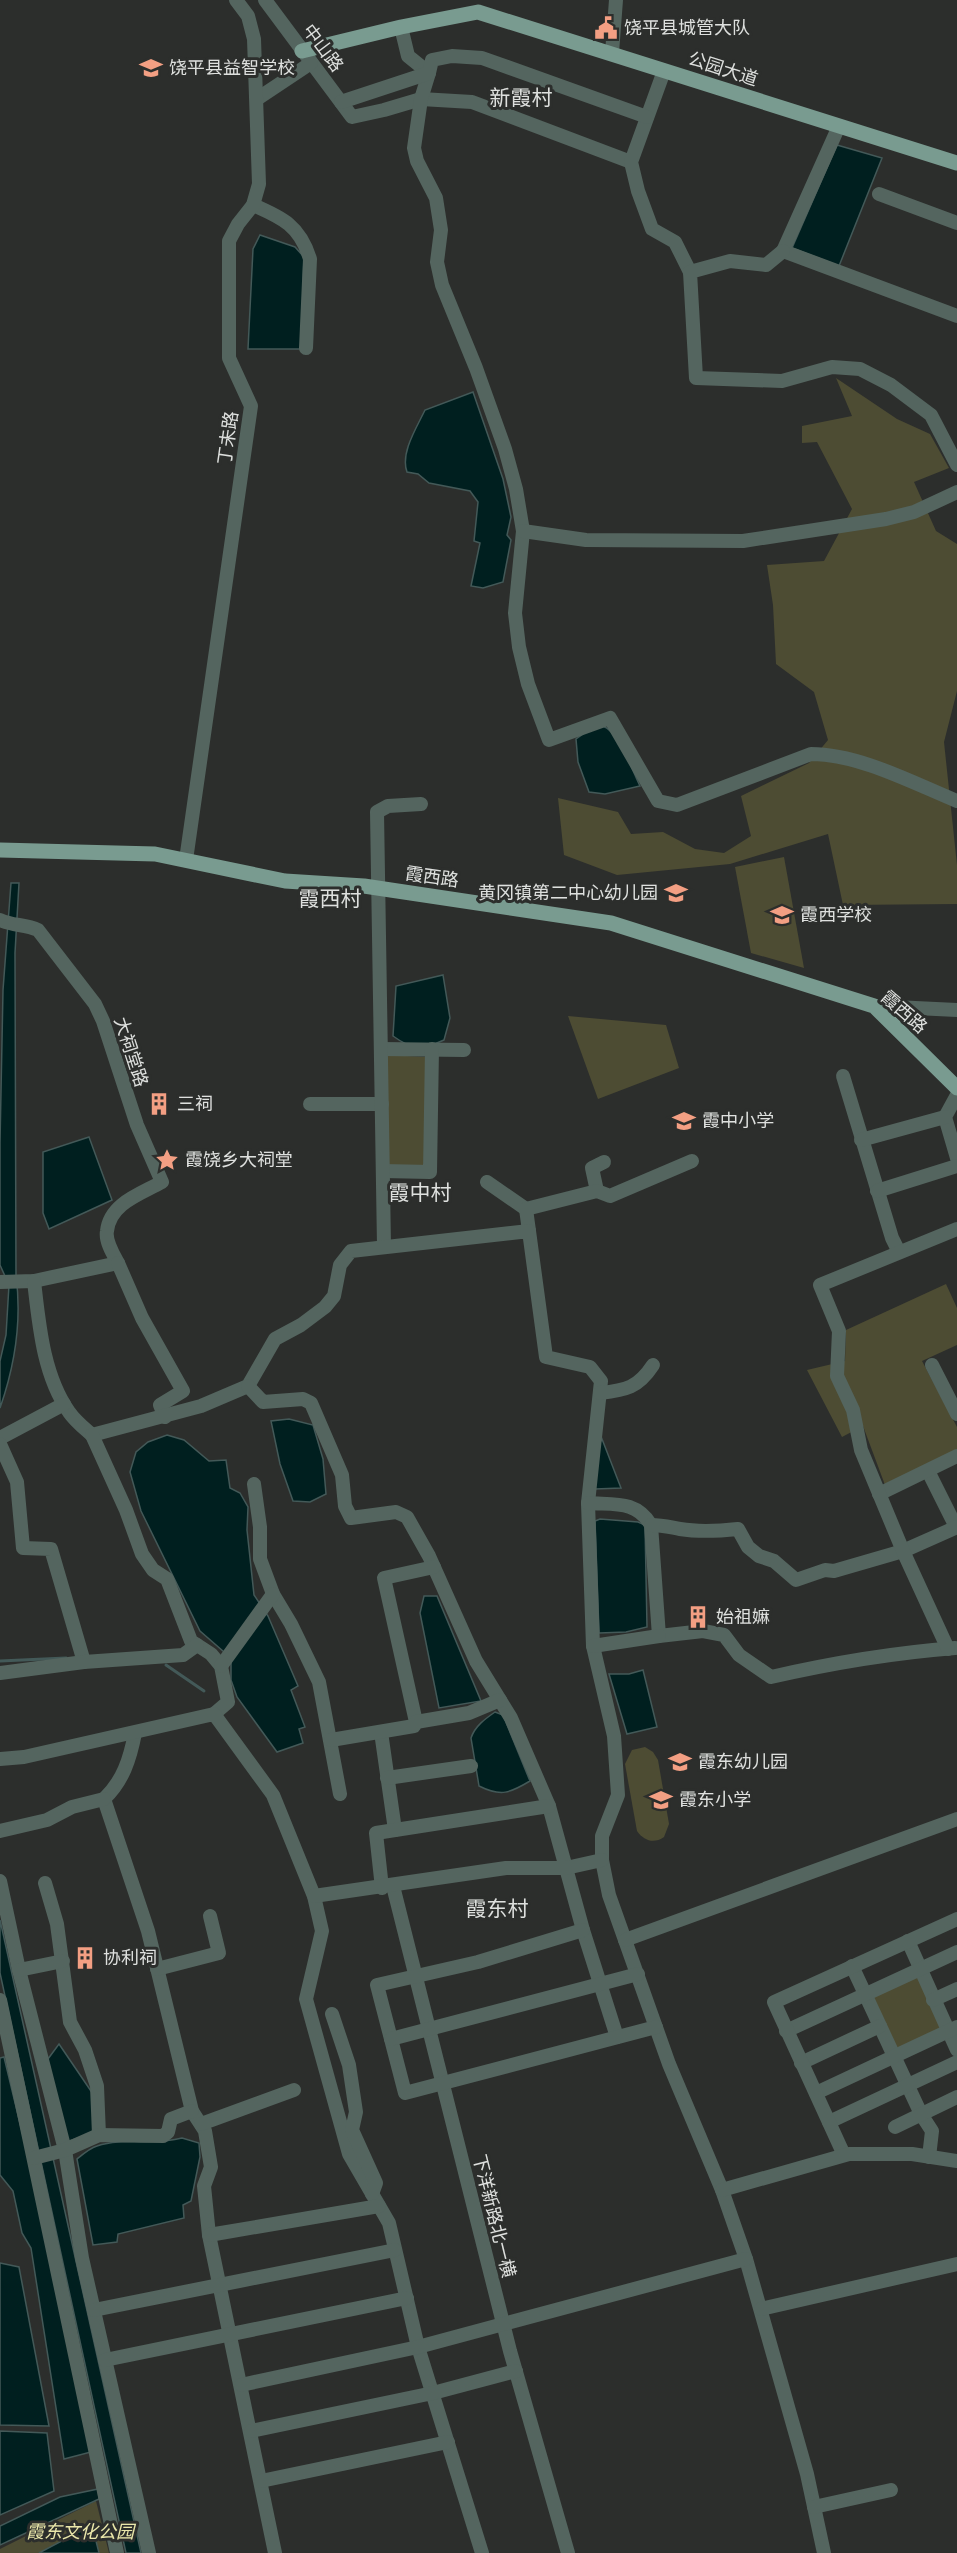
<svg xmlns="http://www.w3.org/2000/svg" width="957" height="2553" font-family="Merriweather,'Noto Sans SC',serif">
	<rect width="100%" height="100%" fill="#2c2e2c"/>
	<g fill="#4d4c33">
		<path d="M836,378L897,419L930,434L949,468L914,482L936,531L957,544V691L944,742L957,865V904L843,905L828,834L730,864L617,875L564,855L558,798L618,812L631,834L663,832L695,849L724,853L751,836L741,796L809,763L828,740L814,692L776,664L773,605L767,565L824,561L852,509L817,442L802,443V426L852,416Z"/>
		<path d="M784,857L804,968L751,953L735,867Z"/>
		<path d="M568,1016L666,1025L679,1068L598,1099Z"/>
		<path d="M387,1055L426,1057V1168H387Z"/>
		<path d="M946,1284L957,1308V1345L922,1361L957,1427V1449L885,1485L863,1426L842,1437L807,1370L845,1361L846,1330Z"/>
		<path d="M645,1747L653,1752L658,1760L669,1824L664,1837C654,1844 644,1841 637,1831L625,1764L632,1750Z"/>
		<path d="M920,1969L948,2031L894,2057L865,1995Z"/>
		<path d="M96,2501L109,2553H0V2549Z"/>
	</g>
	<g fill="#001f1f" stroke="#435958" stroke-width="1.5">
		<path d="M837,145L882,158L839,266L792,248Z"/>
		<path d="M260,235L295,247L304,257L301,349H248L253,249Z"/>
		<path d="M473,392L503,479L511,517L507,535L511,540L503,582L483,588L471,586L480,543L474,541L478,502L470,491L429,483L418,474L407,472C400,453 417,427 425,410Z"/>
		<path d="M603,726C619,732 632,770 640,786L605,794L589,792L578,762L576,739L586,732Z"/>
		<path d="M11,883H19L15,953L16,1276C22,1321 15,1365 0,1408V1361L6,1335L9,1285L0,1265V1143L3,990Z"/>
		<path d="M443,975L450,1018L444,1040C422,1050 412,1050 393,1036L396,986Z"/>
		<path d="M89,1137L112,1200L49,1229L43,1213V1152Z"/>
		<path d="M289,1419L313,1425L323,1459L326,1494L310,1502L293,1501L280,1464L271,1421Z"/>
		<path d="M167,1435L184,1440L209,1461L226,1460L230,1488L240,1493L248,1507L247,1530L254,1595L268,1616L298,1686L291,1690L305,1727L299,1729L303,1743L277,1752L237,1697L231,1680V1658L200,1631L141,1511L130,1472L136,1452L148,1442Z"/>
		<path d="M602,1439L621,1488L595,1489L597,1448Z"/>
		<path d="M600,1519L638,1522L645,1525L647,1627L626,1632L599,1633L595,1521Z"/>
		<path d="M424,1596H437L481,1701L439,1708L420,1613Z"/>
		<path d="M643,1670L657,1727L627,1734L609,1674H629Z"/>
		<path d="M495,1712L503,1715L530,1781C510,1793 501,1797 479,1786L471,1738C475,1726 485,1719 495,1712Z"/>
		<path d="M0,1920L141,2553H126L0,1973Z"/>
		<path d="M59,2044L93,2094L94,2133L66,2142L45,2063Z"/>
		<path d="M4,2057L38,2198L91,2452L64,2459L31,2248L22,2233L13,2191L0,2175V2058Z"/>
		<path d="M182,2138L199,2143L200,2157L191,2201L183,2205L184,2218L118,2234L117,2242L93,2245L77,2159C83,2154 90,2148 97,2146C124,2137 154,2146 182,2138Z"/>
		<path d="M0,2263L19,2267L49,2426L0,2425Z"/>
		<path d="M0,2431L47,2433L54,2491L0,2515Z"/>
		<path d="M98,2489L99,2499L0,2545V2526L60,2497Z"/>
		<path d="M92,2525L99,2553H39Z"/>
	</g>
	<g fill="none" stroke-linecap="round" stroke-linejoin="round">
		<g stroke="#435958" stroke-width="3">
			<path d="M0,1661L66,1658"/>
			<path d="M166,1665L204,1691"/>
		</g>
		<g stroke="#54655f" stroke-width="14">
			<path d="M265,0L352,117L384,110L421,99L472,102L631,162"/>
			<path d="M401,27L408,56L429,73L421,99L414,148L417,161L436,198L441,230L437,262L442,285L476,368L505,449L516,489L523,531L515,613L519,647L528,684L549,740L610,718L658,801L677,805L811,754C859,754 913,783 957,801"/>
			<path d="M612,53L616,0"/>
			<path d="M664,71L631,162L638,191L652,229L675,242L690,272"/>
			<path d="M257,99L311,63"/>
			<path d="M341,102L429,73L432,60L452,56L482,58L647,117"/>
			<path d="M839,126L783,251L957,316"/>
			<path d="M879,194L957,223"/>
			<path d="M253,205C283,218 300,226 310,259L306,348"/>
			<path d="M783,251L766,265L730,261L690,272L696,378L782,381L832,367L860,369L891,385L931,415L957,465"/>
			<path d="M523,531L586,540L743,541L886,519L914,512L957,492"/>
			<path d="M186,860L251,406L229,358V241L238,224L253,205L259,184L254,39L248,16L236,0"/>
			<path d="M0,920C12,926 26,924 38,930L95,1004L103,1021L137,1125L162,1182C141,1194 110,1203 107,1231C105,1241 113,1254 118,1263L34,1281L0,1282"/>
			<path d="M874,1006L957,1010"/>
			<path d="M381,1049L464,1050"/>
			<path d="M843,1076L892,1238L899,1252"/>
			<path d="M957,1095L945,1117L957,1158"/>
			<path d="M310,1104H382"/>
			<path d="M861,1140L945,1117"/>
			<path d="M383,1171L430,1172L432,1049"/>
			<path d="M487,1182L526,1209"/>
			<path d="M597,1191L592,1168L604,1162"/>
			<path d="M877,1191L957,1166"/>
			<path d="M529,1231L526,1209L597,1191L610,1196L692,1161"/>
			<path d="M384,1246L377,812L388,806L421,804"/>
			<path d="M118,1263L142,1318L183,1391L160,1405L165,1417"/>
			<path d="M34,1281C39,1324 43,1375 69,1412C75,1421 84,1428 92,1435L201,1406L248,1386L275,1339L301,1325L325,1307L334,1296L340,1265L351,1251L529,1231L546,1357L590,1367L601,1381L588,1503L593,1646L614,1736L618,1795L602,1836V1860L609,1895L669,2064L722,2190L746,2259L807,2474L824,2553"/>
			<path d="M932,1365L957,1414"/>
			<path d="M248,1386L263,1402L303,1399L311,1403L342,1475L345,1506L351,1518L396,1512L407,1517L429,1556L476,1661L511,1718L549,1806L583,1930L617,2037"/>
			<path d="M600,1393C626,1390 638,1388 653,1365"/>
			<path d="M92,1435L126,1510L142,1554L153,1570L167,1579L191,1641L211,1654L221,1666L228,1702L214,1714"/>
			<path d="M0,1438L64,1404"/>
			<path d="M0,1444L17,1482L23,1548L51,1549L84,1662"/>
			<path d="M928,1471L956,1527"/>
			<path d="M254,1484L260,1527V1559L273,1594L291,1624L319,1682L340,1794"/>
			<path d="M879,1494L957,1456"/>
			<path d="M588,1503C614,1505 636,1500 651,1525L659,1636L703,1631L724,1635L739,1655L771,1677C832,1663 892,1653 955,1648"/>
			<path d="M651,1525C662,1525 669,1527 680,1529C698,1532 719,1531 738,1529L748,1547L759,1556L774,1561L796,1580L825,1570L834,1571L903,1551L957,1527"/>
			<path d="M593,1646L659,1636"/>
			<path d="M948,1649L903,1551L861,1450L853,1410L837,1376L839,1331L820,1285L957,1229"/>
			<path d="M221,1666L273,1594"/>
			<path d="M0,1673L84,1662L183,1655L197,1645"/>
			<path d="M416,1722L384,1578L434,1567"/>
			<path d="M381,1732L395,1830"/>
			<path d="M135,1733C130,1759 123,1781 104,1799L148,1931L192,2111L205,2131L211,2167L204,2186L209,2235L275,2553"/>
			<path d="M331,1740L414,1726L416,1722L469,1713L500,1700"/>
			<path d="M0,1759L24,1757L214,1714L273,1795L314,1896L322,1931L306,1999L349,2154L389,2223L418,2347L482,2553"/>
			<path d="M387,1778L471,1766"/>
			<path d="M0,1831L47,1820L72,1807L104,1799"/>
			<path d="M0,1881L19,1970L65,2150L82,2258L149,2553"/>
			<path d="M45,1883L57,1924L70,2022L85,2050L97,2086L99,2135"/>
			<path d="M393,1886L510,2351L568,2553"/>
			<path d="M382,1888L376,1833L549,1806"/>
			<path d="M314,1896L506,1868H566L602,1860"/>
			<path d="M583,1930L478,1962L377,1985L405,2093L656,2027"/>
			<path d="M625,1940L957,1819"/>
			<path d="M908,1941L957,2050"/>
			<path d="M852,1966L921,2114L932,2131L929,2157"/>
			<path d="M157,1969L219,1953L210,1916"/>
			<path d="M19,1970L63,1961"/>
			<path d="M0,2000L117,2553"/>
			<path d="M933,2000L957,1989"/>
			<path d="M332,2014L349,2065L356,2112L352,2130L376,2183L372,2194"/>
			<path d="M786,2031L957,1952"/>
			<path d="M391,2039L638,1974"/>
			<path d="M801,2063L880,2026"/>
			<path d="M816,2093L957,2027"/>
			<path d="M829,2122L957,2062"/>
			<path d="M201,2124L294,2090"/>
			<path d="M895,2127L957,2097"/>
			<path d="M844,2155L774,2002L957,1919"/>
			<path d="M34,2158L65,2150L99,2135L163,2136L168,2132L171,2119L192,2111"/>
			<path d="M722,2190L849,2154H912L957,2161"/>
			<path d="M209,2235L379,2206"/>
			<path d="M761,2309L957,2264"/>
			<path d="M94,2310L395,2250"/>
			<path d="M105,2360L407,2298"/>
			<path d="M241,2385L418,2347L746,2259"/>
			<path d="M251,2431L433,2393L516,2371"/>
			<path d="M261,2481L448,2442"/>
			<path d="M814,2507L891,2490"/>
		</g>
		<g stroke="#799b90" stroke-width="15">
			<path d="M302,51L401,27L478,12L957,163"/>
			<path d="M0,850L155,854L285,881L364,886L611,923L874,1006L957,1088"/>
		</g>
	</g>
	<defs>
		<g id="civic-bare" transform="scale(1.8)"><path d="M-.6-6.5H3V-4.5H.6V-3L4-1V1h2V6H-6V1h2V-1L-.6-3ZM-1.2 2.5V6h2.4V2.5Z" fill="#f39f83" stroke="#2c2e2c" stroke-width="2.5" paint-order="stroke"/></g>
		<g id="school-bare" transform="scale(1.8)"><path d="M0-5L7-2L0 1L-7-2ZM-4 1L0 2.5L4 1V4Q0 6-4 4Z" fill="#f39f83" stroke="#2c2e2c" stroke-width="2.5" paint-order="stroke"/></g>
		<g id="building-bare" transform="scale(1.8)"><path d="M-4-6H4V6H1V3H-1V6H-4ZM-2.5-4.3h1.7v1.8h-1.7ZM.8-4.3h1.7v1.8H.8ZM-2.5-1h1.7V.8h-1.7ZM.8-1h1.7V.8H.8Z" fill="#f39f83" stroke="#2c2e2c" stroke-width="2.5" paint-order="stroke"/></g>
		<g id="sight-bare" transform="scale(1.8)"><path d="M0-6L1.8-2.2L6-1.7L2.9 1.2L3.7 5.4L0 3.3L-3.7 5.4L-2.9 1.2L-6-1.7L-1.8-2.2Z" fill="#f39f83" stroke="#2c2e2c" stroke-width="2.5" paint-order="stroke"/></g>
	</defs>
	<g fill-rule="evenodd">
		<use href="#civic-bare" x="606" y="28"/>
		<use href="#school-bare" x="151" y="68"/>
		<use href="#school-bare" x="676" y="893"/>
		<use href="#school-bare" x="782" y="915"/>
		<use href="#building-bare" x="159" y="1104"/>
		<use href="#school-bare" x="684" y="1121"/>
		<use href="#sight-bare" x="167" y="1160"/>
		<use href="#building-bare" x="698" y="1617"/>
		<use href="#school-bare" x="680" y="1762"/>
		<use href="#school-bare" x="661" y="1800"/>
		<use href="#building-bare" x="85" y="1958"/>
	</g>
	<g text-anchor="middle" stroke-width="6" stroke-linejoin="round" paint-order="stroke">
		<g font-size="18" fill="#dee0de" stroke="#2c2e2c" text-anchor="start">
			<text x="624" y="34">饶平县城管大队</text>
			<text x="169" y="74">饶平县益智学校</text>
			<text x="658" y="899" text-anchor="end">黄冈镇第二中心幼儿园</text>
			<text x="800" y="921">霞西学校</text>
			<text x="177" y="1110">三祠</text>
			<text x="702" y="1127">霞中小学</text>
			<text x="185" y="1166">霞饶乡大祠堂</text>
			<text x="716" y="1623">始祖嫲</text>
			<text x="698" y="1768">霞东幼儿园</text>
			<text x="679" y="1806">霞东小学</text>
			<text x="103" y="1964">协利祠</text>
		</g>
		<g font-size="18" fill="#dee0de" stroke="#2c2e2c">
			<text transform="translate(323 48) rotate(53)" y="6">中山路</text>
			<text transform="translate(723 69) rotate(18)" y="6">公园大道</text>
			<text transform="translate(228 438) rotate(-82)" y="6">丁未路</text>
			<text transform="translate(432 877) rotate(8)" y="6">霞西路</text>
			<text transform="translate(904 1012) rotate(41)" y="6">霞西路</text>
			<text transform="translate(131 1052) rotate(72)" y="6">大祠堂路</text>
			<text transform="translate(494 2216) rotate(76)" y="6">下洋新路北一横</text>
		</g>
		<g font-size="18" font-style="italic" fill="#eae7aa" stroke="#2c2e2c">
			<text x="80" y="2538">霞东文化公园</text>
		</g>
		<g font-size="21" fill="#dee0de" stroke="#2c2e2c">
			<text x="521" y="105">新霞村</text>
			<text x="330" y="906">霞西村</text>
			<text x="420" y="1200">霞中村</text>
			<text x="497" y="1916">霞东村</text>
		</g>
	</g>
</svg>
